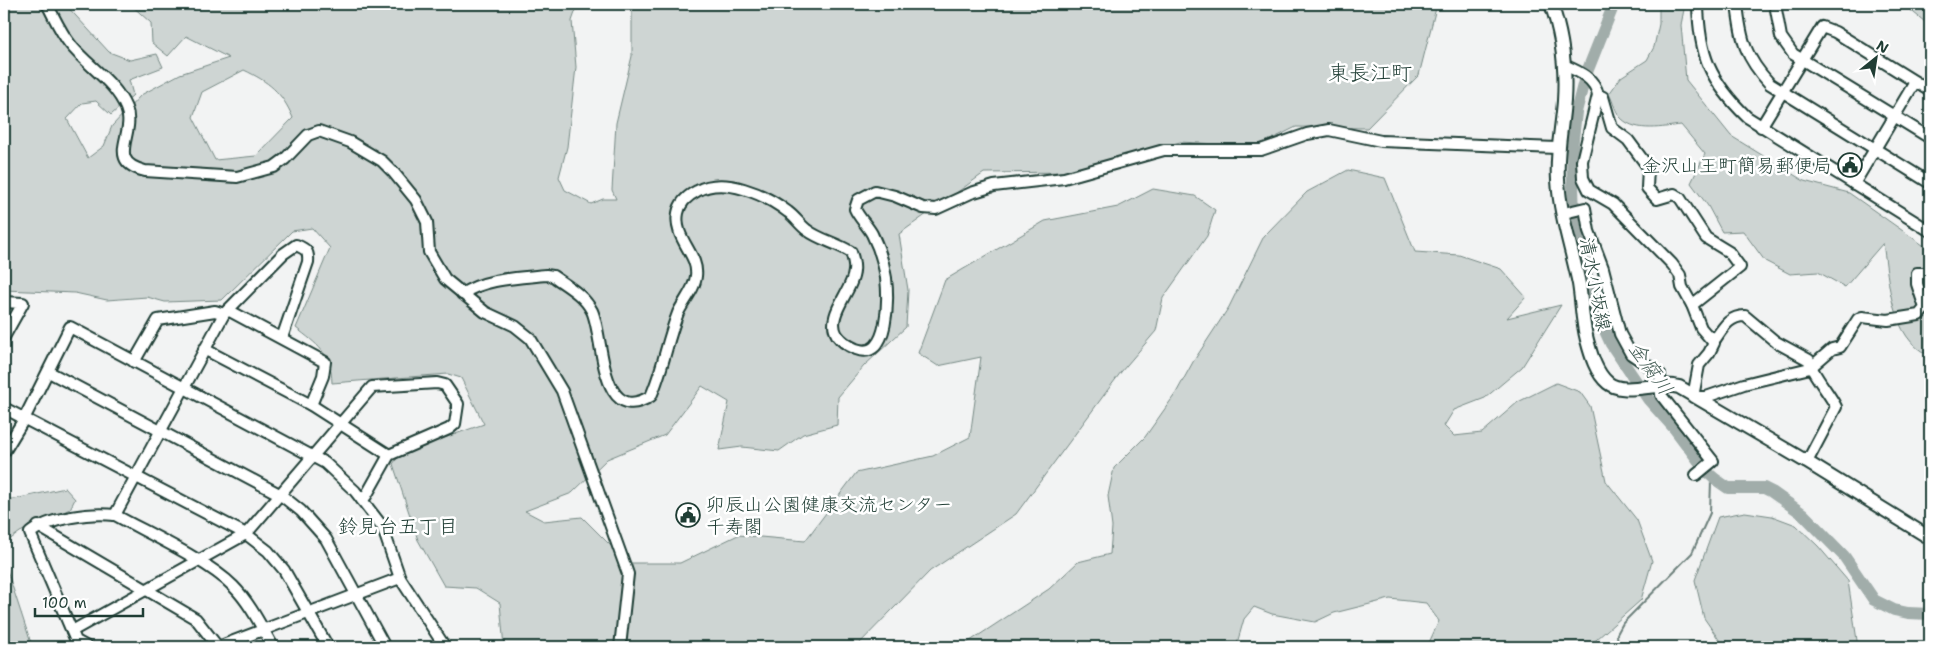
<svg xmlns="http://www.w3.org/2000/svg" width="1934" height="651" font-family="'Shantell Sans','Klee One',sans-serif">
	<rect width="100%" height="100%" fill="#f2f3f3"/>
	<filter id="ink" filterUnits="userSpaceOnUse"><feTurbulence type="fractalNoise" baseFrequency=".02" numOctaves="2"/><feDisplacementMap in="SourceGraphic" scale="10" xChannelSelector="R" yChannelSelector="G"/><feConvolveMatrix kernelMatrix="1 2 1 2 8 2 1 2 1" color-interpolation-filters="sRGB"/></filter>
	<g filter="url(#ink)">
		<g fill="#ced5d3" stroke="#768984" fill-rule="evenodd">
			<path d="M4,4H65L109,52L130,60L157,54L163,67L129,80L133,95L111,115L96,101L82,103L67,119L88,158L104,146L112,126L141,95L180,74L229,58L186,36L168,56L152,43L151,23L130,4H578L572,21L576,67L567,147L559,177L565,190L591,204L603,199H616L612,190L616,123L632,56V4H1437L1419,75L1367,128L1296,127L1258,146L1180,142L1072,172L984,173L899,234L908,290L906,327L864,366L838,397L837,425L803,434L779,451L742,447L719,450L729,402L702,386L665,435L607,459L572,493L525,511L544,521L582,517L628,563H680L738,535L805,541L856,473L933,456L970,437L981,357L938,366L918,353L945,280L1045,221L1118,207L1153,189L1195,196L1215,210L1207,236L1163,298L1156,331L1121,372L1016,514L930,571L856,647H504L500,603L476,588L444,586L418,540L393,464L401,453L484,424L461,378L448,374L332,383C331,353 318,345 296,328L330,248L312,228L292,231L222,300L165,302L147,297L107,300L75,293L4,290ZM244,70C269,82 282,92 293,118L256,156L215,160L193,117L202,92Z"/>
			<path d="M1659,4H1685L1681,25L1686,80L1731,136L1804,181L1849,193L1930,250V356C1890,338 1889,281 1883,243L1845,287L1818,272L1790,274L1765,261L1743,231L1722,232L1708,206L1691,183L1705,154L1681,125C1663,127 1637,133 1622,119C1616,114 1613,101 1609,94L1621,77L1647,60L1654,47L1659,24Z"/>
			<path d="M1903,4H1930V26Z"/>
			<path d="M1348,170L1385,178L1415,252L1459,255L1501,269L1526,297L1507,318L1561,305L1522,367L1485,398L1454,410L1444,426L1454,436L1482,433L1518,402L1556,383L1580,392L1590,406L1606,481L1637,520L1652,561L1641,600L1588,647H1427L1439,621L1426,603L1390,599L1334,613L1315,622L1272,614L1254,607L1244,619L1236,647H961L1049,589L1078,562L1110,554L1112,527L1108,496L1114,468L1145,437L1176,393L1193,362L1229,307L1264,236L1307,192Z"/>
			<path d="M65,488L75,499L70,509L20,532L8,541L4,554V499H15Z"/>
			<path d="M1745,512L1772,516L1796,525L1818,546L1848,581L1858,647H1724L1704,618L1695,580L1718,517Z"/>
			<path d="M4,561L30,640L35,647H4Z"/>
		</g>
		<g fill="none" stroke-linecap="round" stroke-linejoin="round">
			<path stroke="#6d807b" stroke-width="2" d="M1618,647L1617,634L1623,623L1692,553L1710,513L1711,480L1715,479"/>
			<path stroke="#a1adaa" stroke-width="12" d="M1614,4L1585,77L1576,112L1572,148L1574,221L1595,309L1611,344L1648,399L1674,428L1707,472L1715,479L1728,488H1764L1772,492L1803,514L1844,556L1874,600L1894,610L1908,613L1930,614"/>
			<g stroke="#1f3d34" stroke-width="14">
				<g id="minor">
					<path d="M47,4C54,17 61,33 70,44C87,66 115,81 126,108C137,134 104,161 145,171L237,177L274,167L285,159L308,135L319,131L350,142L382,161L394,173L416,200L427,222L429,252L445,279L485,312L515,326L530,338L562,391L628,574L620,647"/>
					<path d="M1698,4C1699,55 1710,81 1747,117L1930,231"/>
					<path d="M1737,4C1741,40 1745,57 1770,84L1930,183"/>
					<path d="M1775,4L1781,37L1793,54L1930,138"/>
					<path d="M1564,65C1578,71 1595,78 1598,95L1582,161L1583,178L1589,190L1613,204L1672,264L1680,275L1682,287L1692,305L1701,328L1714,343L1709,353L1699,365L1693,397H1706L1744,384L1810,368L1832,349L1840,347L1858,319L1862,317L1888,320L1919,315L1925,308L1917,284V273H1930"/>
					<path d="M1924,87L1930,78"/>
					<path d="M1598,95L1603,97L1612,128L1628,140L1648,167L1647,188L1657,199L1674,194L1680,198L1706,238L1729,252L1740,267L1692,305"/>
					<path d="M1761,127L1822,27L1835,32L1930,91"/>
					<path d="M1854,184L1915,82"/>
					<path d="M1561,209L1564,213L1585,208L1589,231L1603,268L1620,334L1631,354L1660,374L1661,395L1713,461L1696,475"/>
					<path d="M462,294C485,278 519,278 546,275L553,276C567,286 584,295 592,311C604,336 599,428 651,396C663,369 667,341 678,313C683,302 695,289 696,276C699,254 673,239 678,213C680,202 687,196 697,191C724,176 765,194 788,212C795,217 800,225 807,230C820,240 837,243 851,252C853,258 855,265 854,271C853,291 825,315 837,335C841,341 849,346 856,349C890,362 888,296 886,278C884,264 878,246 872,234C867,225 859,218 855,209L858,200L875,191L895,196L923,208L936,209L971,193L994,186L1064,178L1164,150H1261L1307,134L1329,130L1381,141L1557,148"/>
					<path d="M4,302L23,303L4,337"/>
					<path d="M228,310L325,362L323,376L311,405"/>
					<path d="M1711,337L1716,338C1724,326 1730,316 1745,316L1776,342L1809,360C1811,373 1829,392 1836,407L1807,462"/>
					<path d="M204,349L311,405L389,455"/>
					<path d="M134,362L158,320L215,311L224,314"/>
					<path d="M49,372L281,495L301,511L326,539L385,647"/>
					<path d="M4,408L246,534L268,551L284,570L328,647"/>
					<path d="M4,452L24,419L70,327L325,463L355,491L382,526L400,578L445,647"/>
					<path d="M115,515L224,314L283,254L296,245C306,249 309,251 308,262L282,338"/>
					<path d="M38,526L196,619L218,647"/>
					<path d="M72,631L246,534L372,387L437,383L445,385L458,404L455,424L449,429L389,455L366,496L362,500"/>
					<path d="M87,647L76,641L30,533C49,518 90,512 115,515C149,534 207,560 233,586C250,603 261,626 273,647"/>
					<path d="M218,647L400,578"/>
				</g>
			</g>
			<g stroke="#1f3d34" stroke-width="16">
				<path id="major" d="M1551,4C1562,34 1566,69 1564,101C1562,128 1556,153 1558,180C1560,216 1572,249 1579,284C1582,302 1582,322 1587,340C1591,355 1596,373 1608,383C1624,396 1658,381 1679,387L1807,462L1930,538"/>
			</g>
			<use href="#minor" stroke="#fff" stroke-width="10"/>
			<use href="#major" stroke="#fff" stroke-width="12"/>
		</g>
	</g>
	<defs>
		<g id="civic-ring" transform="scale(1.25)"><circle r="9.5" fill="#fff" stroke="#1f3d34" stroke-width="1.5"/><path d="M-.6-6.5H3V-4.5H.6V-3L4-1V1h2V6H-6V1h2V-1L-.6-3ZM-1.2 2.5V6h2.4V2.5Z" fill="#1f3d34"/></g>
	</defs>
	<g fill-rule="evenodd">
		<use href="#civic-ring" x="1850" y="165"/>
		<use href="#civic-ring" x="688" y="515"/>
	</g>
	<g text-anchor="middle" stroke-width="5" stroke-linejoin="round" paint-order="stroke">
		<g font-size="19" fill="#1f3d34" stroke="#fff" text-anchor="end">
			<text x="1832" y="172">金沢山王町簡易郵便局</text>
			<text x="706" y="511" text-anchor="start">卯辰山公園健康交流センター<tspan x="706" dy="22">千寿閣</tspan></text>
		</g>
		<g font-size="19" fill="#1f3d34" stroke="#fff">
			<text transform="translate(1596 284) rotate(79)" y="7">清水小坂線</text>
		</g>
		<g font-size="20" font-style="italic" fill="#465f57" stroke="#fff">
			<text transform="translate(1651 368) rotate(55)" y="7">金腐川</text>
		</g>
		<g font-size="20" fill="#1f3d34" stroke="#fff">
			<text x="398" y="533">鈴見台五丁目</text>
		</g>
		<g font-size="21" fill="#1f3d34" stroke="#fff">
			<text x="1370" y="80">東長江町</text>
		</g>
	</g>
	<rect width="1934" height="651" fill="none" stroke="#fff" stroke-width="20"/>
	<rect x="10" y="10" width="1914" height="631" fill="none" stroke="#1f3d34" stroke-width="2" filter="url(#ink)"/>
	<g transform="translate(1876 58) rotate(30)" stroke="#ffffff" stroke-width="4" paint-order="stroke">
	<path d="M0-4L9 19L0 12L-9 19Z" fill="#1f3d34"/>
	<text y="-8" font-size="14" font-weight="bold" text-anchor="middle" fill="#1f3d34">N</text>
	</g>
	<path d="M35 608v8h108v-8" fill="none" stroke="#1f3d34" stroke-width="2.5"/>
	<text x="42" y="608" font-size="15" fill="#1f3d34" stroke="#ffffff" stroke-width="4" paint-order="stroke">100 m</text>
</svg>
